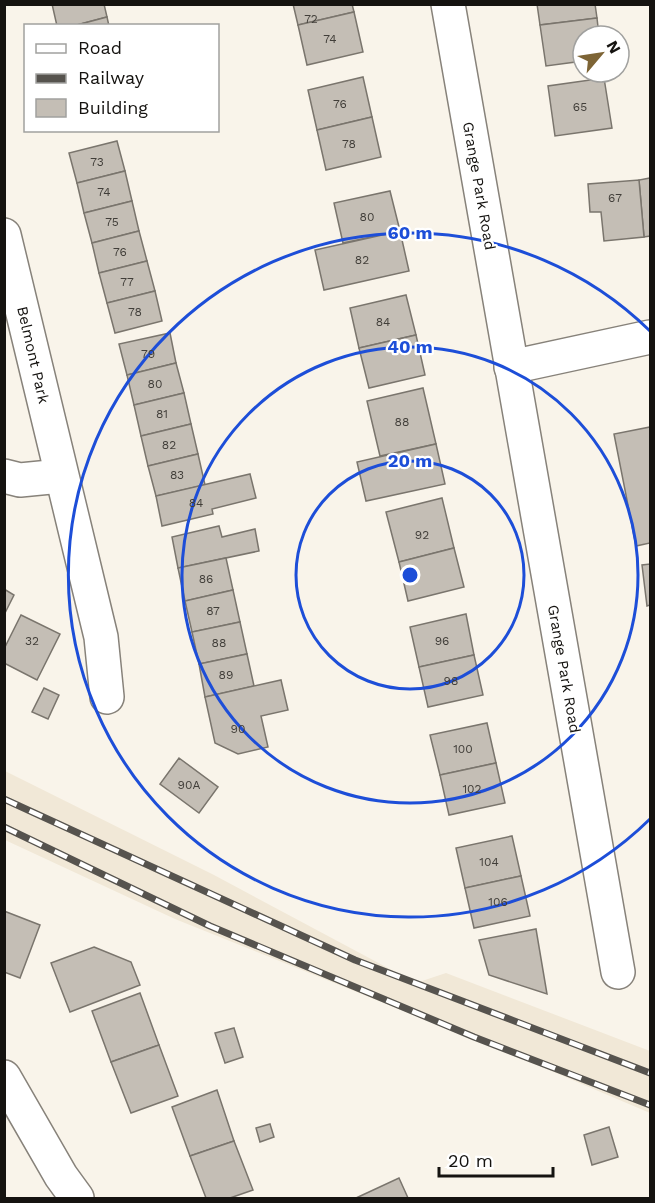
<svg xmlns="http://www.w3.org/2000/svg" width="655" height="1203" font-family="'Work Sans',sans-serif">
	<rect width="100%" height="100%" fill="#f9f4ea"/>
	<path fill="#f1e8d7" d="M5,771L214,875L416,983L446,973L650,1051V1113L516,1056L175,919L5,840Z"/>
	<g fill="#c4beb5" stroke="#7a756d" stroke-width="1.5">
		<path d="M52,4H104L107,17L73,26H57Z"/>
		<path d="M293,4H352L354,12L298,25Z"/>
		<path d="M537,4H595L597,18L540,25Z"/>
		<path d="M354,12L363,52L307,65L298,25Z"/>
		<path d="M107,17L109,26H73Z"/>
		<path d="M597,18L599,36H583V61L546,66L540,25Z"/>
		<path d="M363,77L372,117L317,130L308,90Z"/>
		<path d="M604,78L612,128L555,136L548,86Z"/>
		<path d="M372,117L381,157L326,170L317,130Z"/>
		<path d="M117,141L125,171L77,183L69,153Z"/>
		<path d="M125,171L132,201L84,213L77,183Z"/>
		<path d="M650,178V236L644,237L639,180Z"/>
		<path d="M639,180L644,237L604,241L601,212H590L588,184Z"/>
		<path d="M390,191L400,231L343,243L334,203Z"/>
		<path d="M132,201L139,231L92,243L84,213Z"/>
		<path d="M139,231L147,261L99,273L92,243Z"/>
		<path d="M400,231L409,271L324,290L315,250Z"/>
		<path d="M147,261L155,291L107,303L99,273Z"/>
		<path d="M155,291L162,321L115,333L107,303Z"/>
		<path d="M406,295L416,335L359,348L350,308Z"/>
		<path d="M170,333L176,363L127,375L119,344Z"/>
		<path d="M416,335L425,375L369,388L359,348Z"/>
		<path d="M176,363L184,393L134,405L127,375Z"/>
		<path d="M423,388L436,444L380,456L367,401Z"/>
		<path d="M184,393L191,424L141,436L134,405Z"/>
		<path d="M191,424L198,454L148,466L141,436Z"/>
		<path d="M650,427V543L636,546L614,434Z"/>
		<path d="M436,444L445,484L366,501L357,462Z"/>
		<path d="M198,454L205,485L156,496L148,466Z"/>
		<path d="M250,474L256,498L212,509L213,514L162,526L156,496Z"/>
		<path d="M442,498L454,548L399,562L386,512Z"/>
		<path d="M219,526L222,537L255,529L259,551L178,568L172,537Z"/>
		<path d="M454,548L464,587L408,601L399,562Z"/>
		<path d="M226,558L233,590L185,601L178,568Z"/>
		<path d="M650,564V605L647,606L642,565Z"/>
		<path d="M4,589L14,595L4,615Z"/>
		<path d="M233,590L240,622L192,632L185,601Z"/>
		<path d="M466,614L474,655L419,667L410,627Z"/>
		<path d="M21,615L60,634L37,680L4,663V649Z"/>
		<path d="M240,622L247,654L199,664L192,632Z"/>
		<path d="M247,654L254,686L205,697L199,664Z"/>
		<path d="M474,655L483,695L428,707L419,667Z"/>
		<path d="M281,680L288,710L261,716L268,747L238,754L215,743L205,697Z"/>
		<path d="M44,688L59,695L48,719L32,712Z"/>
		<path d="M487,723L496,763L440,775L430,735Z"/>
		<path d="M179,758L218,787L199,813L160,784Z"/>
		<path d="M496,763L505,803L449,815L440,775Z"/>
		<path d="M512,836L521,876L465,888L456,848Z"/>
		<path d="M521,876L530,916L474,928L465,888Z"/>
		<path d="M4,911L40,925L20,978L4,972Z"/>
		<path d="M536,929L547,994L489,975L479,940Z"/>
		<path d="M94,947L131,962L140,985L70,1012L51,963Z"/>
		<path d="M140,993L159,1045L111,1062L92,1011Z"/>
		<path d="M234,1028L243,1057L225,1063L215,1033Z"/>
		<path d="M159,1045L178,1096L131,1113L111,1062Z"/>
		<path d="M217,1090L234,1141L190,1156L172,1107Z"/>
		<path d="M270,1124L274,1137L260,1142L256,1128Z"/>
		<path d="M609,1127L618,1157L592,1165L584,1135Z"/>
		<path d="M234,1141L253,1190L230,1198H206L190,1156Z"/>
		<path d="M399,1178L408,1198H356Z"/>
	</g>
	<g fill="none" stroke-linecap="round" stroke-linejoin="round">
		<g stroke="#87827a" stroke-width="36">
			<g id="street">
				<path d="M448,4L618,972"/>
				<path d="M4,235L101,637L107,697"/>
				<path d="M511,367L650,337"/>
				<path d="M4,476L20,480L61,476"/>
				<path d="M4,1077L61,1176L77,1198"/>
			</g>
		</g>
		<use href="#street" stroke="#fff" stroke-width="33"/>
		<g stroke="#56534e" stroke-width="7">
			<g id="rail">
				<path d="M4,799L355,960L650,1073"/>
				<path d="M4,827L210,926L474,1037L650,1105"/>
			</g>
		</g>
		<use href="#rail" stroke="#fff" stroke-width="4.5" stroke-dasharray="14" stroke-linecap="butt"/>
	</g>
	<g fill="none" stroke="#1d4ed8" stroke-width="3">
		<circle cx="410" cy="575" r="114"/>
		<circle cx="410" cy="575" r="228"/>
		<path d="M650 819A342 342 0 1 1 650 331"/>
	</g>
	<g text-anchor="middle" stroke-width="4.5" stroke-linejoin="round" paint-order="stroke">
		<g font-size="12" fill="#413e39">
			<text x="311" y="23">72</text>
			<text x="330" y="43">74</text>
			<text x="340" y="108">76</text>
			<text x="580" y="111">65</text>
			<text x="349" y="148">78</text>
			<text x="97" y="166">73</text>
			<text x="104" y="196">74</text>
			<text x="615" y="202">67</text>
			<text x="367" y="221">80</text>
			<text x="112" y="226">75</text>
			<text x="120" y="256">76</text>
			<text x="362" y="264">82</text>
			<text x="127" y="286">77</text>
			<text x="135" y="316">78</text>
			<text x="383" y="326">84</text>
			<text x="148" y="358">79</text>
			<text x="155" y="388">80</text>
			<text x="162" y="418">81</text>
			<text x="402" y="426">88</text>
			<text x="169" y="449">82</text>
			<text x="177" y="479">83</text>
			<text x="196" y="507">84</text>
			<text x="422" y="539">92</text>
			<text x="206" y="583">86</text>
			<text x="213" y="615">87</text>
			<text x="32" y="645">32</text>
			<text x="442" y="645">96</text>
			<text x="219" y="647">88</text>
			<text x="226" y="679">89</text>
			<text x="451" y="685">98</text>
			<text x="238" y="733">90</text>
			<text x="463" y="753">100</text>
			<text x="189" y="789">90A</text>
			<text x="472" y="793">102</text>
			<text x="489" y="866">104</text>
			<text x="498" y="906">106</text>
		</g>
		<g font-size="15" fill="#151310" stroke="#fff">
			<text transform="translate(479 186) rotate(80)" y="5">Grange Park Road</text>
			<text transform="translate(33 355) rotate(77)" y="5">Belmont Park</text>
			<text transform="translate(564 669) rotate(80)" y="5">Grange Park Road</text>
		</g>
	</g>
	<circle cx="410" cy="575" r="9" fill="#1d4ed8" stroke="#fff" stroke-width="3"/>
	<g font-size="18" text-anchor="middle" font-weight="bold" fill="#1d4ed8" stroke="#fff" stroke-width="4.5" stroke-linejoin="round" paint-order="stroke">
		<text x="410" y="239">60 m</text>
		<text x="410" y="353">40 m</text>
		<text x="410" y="467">20 m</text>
	</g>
	<rect width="655" height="1203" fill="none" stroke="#151310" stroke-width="12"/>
	<rect x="24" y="24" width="195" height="108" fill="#ffffff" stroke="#a1a19f" stroke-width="1.5"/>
	<rect x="36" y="44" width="30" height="9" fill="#ffffff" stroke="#a1a19f" stroke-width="1.5"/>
	<text x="78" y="54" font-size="18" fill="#151310">Road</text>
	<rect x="36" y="74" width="30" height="9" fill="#56534e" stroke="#a1a19f" stroke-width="1.5"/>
	<text x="78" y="84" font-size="18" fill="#151310">Railway</text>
	<rect x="36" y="99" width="30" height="18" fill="#c4beb5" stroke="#a1a19f" stroke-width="1.5"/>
	<text x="78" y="114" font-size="18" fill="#151310">Building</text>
	<g transform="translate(601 54) rotate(61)"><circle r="28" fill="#ffffff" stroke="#a1a19f" stroke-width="1.5"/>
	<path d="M0-4.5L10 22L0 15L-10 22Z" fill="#7d6435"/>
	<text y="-9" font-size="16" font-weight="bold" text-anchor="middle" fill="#151310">N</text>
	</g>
	<path d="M439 1167v9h114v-9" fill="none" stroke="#151310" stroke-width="3"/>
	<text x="448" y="1167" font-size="18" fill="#151310" stroke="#ffffff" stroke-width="4.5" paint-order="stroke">20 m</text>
</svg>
